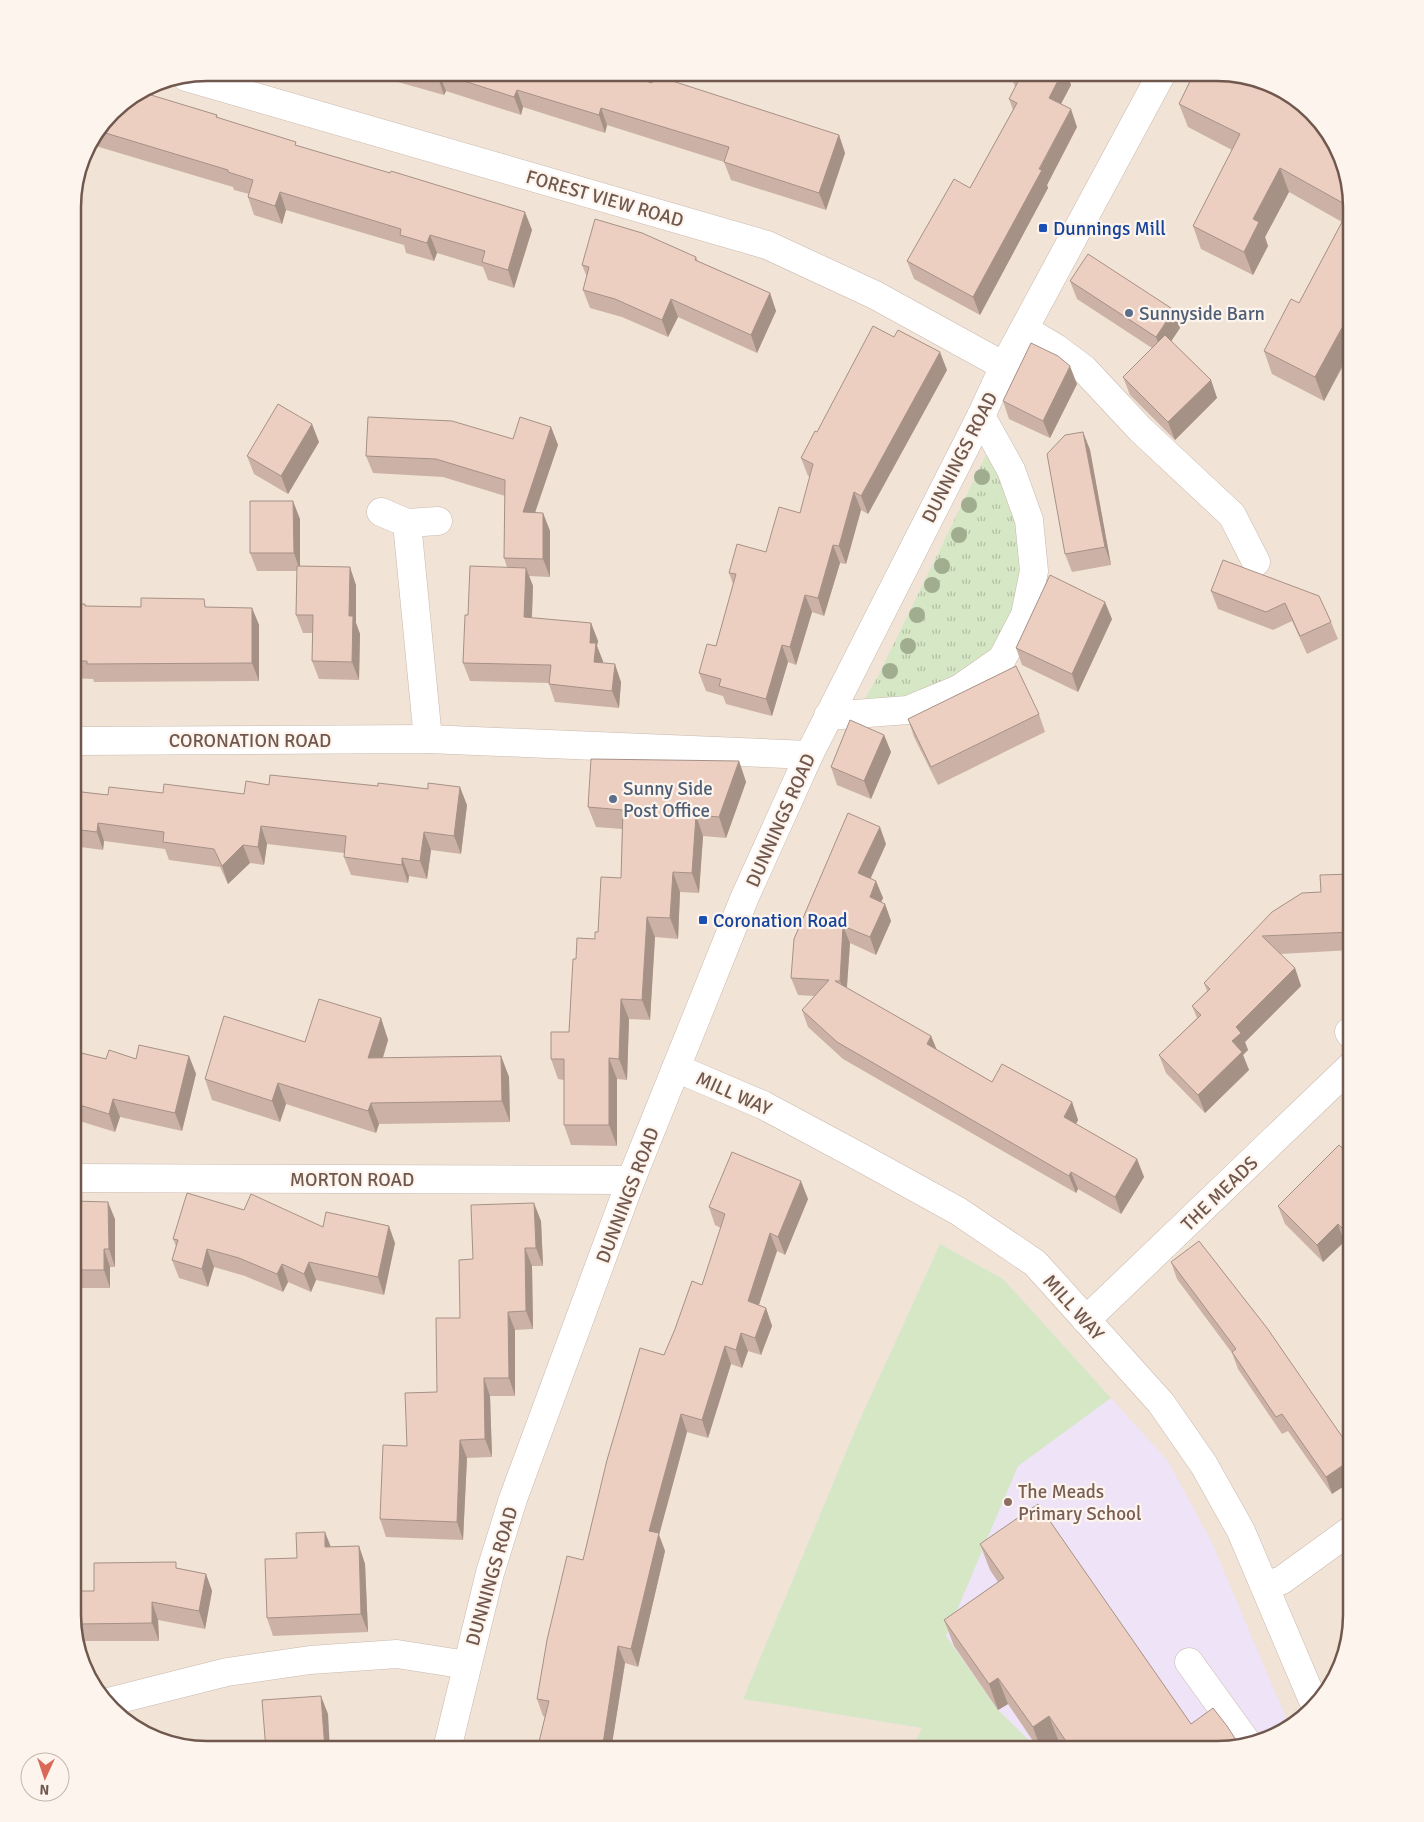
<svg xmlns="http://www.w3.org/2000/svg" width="1424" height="1822" font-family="Signika,sans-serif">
	<defs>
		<pattern id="grass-tufts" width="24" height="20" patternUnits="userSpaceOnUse" patternTransform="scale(1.25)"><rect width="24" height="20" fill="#d6e7c6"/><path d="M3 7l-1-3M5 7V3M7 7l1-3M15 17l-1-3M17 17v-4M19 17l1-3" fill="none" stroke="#b2bea3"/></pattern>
	</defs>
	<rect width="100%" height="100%" fill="#faf1e7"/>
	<path fill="#f1e3d6" d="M207,73H1225L1351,207V1615L1334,1682L1291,1727L1217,1749H207L140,1732L95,1689L73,1615V198L86,148L118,106L156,83Z"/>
	<path fill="#eee3f7" d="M940,1244L1003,1279L1168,1461L1212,1543L1290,1727L1217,1749H912L922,1728L743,1699L857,1426Z"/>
	<path fill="url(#grass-tufts)" d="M987,453L1007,495L1019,532L1026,577L997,648L928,693L859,708L877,678Z"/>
	<path fill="#d6e7c6" d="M940,1244L1003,1279L1111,1398L1018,1466L946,1636L998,1710L1038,1749H912L922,1728L743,1699L857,1426Z"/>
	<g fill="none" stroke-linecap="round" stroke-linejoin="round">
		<g stroke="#cbb9ae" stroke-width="29">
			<g id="minor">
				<path d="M186,77L767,245L875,295L1004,366"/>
				<path d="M1024,329L1056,348L1084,369L1140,429L1232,515L1256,562"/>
				<path d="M381,512L407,523L428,739"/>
				<path d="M407,523L438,521"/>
				<path d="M828,716L908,710L959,689L1002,659L1025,615L1034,571L1029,520L1011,470L981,416"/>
				<path d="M73,741L428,739L809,755"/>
				<path d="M1349,1032L1351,1035"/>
				<path d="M676,1068L763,1105L860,1157L958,1211L1035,1263L1161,1403L1204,1465L1241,1531L1314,1703"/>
				<path d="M73,1178L631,1180"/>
				<path d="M1086,1320L1351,1066"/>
				<path d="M1265,1586L1282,1580L1351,1530"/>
				<path d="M1189,1662L1246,1741"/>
				<path d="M108,1702L227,1672L310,1660L397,1654L467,1665"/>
				<path d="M447,1749L490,1573L513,1499L631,1180L744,899L809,755L981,416L1004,366L1162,73"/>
			</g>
		</g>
		<use href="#minor" stroke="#fff" stroke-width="28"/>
	</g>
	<g fill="#a1ad8f">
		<circle cx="982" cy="477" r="8"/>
		<circle cx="969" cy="505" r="8"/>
		<circle cx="959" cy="535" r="8"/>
		<circle cx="942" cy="566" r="8"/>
		<circle cx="932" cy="585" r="8"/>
		<circle cx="917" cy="615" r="8"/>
		<circle cx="908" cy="646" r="8"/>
		<circle cx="890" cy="671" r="8"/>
	</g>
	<g fill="#ccb2a6">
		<path d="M366,73H620L652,83L839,135L845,153L826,210L731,180L724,162L607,125L605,133L523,107L521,115L446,91L444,95Z"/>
		<path d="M1010,73H1072L1069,79L1071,85L1061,104L1077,127L1047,185L1048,188L980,315L914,279L907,261L970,188L1013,110L1009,99L1015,87Z"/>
		<path d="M1194,73L1352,207V350L1324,401L1272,374L1264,351L1299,303L1342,222L1289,192L1265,237L1268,246L1253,275L1201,249L1193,226L1232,150L1188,127L1179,104Z"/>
		<path d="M118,106L217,115L218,118L532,230L514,288L488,280L483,267L437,253L434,261L406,253L404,245L286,210L282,224L254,215L248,197L249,194L234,190L233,187L89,144Z"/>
		<path d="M696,257L698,261L770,293L776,311L757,353L678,317L668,337L622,317L590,308L583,290L587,277L582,265Z"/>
		<path d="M1070,281L1180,328L1171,341L1211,380L1217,398L1175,440L1130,395L1123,377L1152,348L1077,299Z"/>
		<path d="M947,370L868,514L861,510L846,564L840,563L824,616L812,612L796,665L788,662L772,716L726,704L723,696L706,691L699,673L716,646L733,584L729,573L766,552L800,513L810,477L808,476L801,458L817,432Z"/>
		<path d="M1077,384L1050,438L1009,419L1003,401Z"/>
		<path d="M551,427L558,445L535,513H543L550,531V577L529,576L533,586L532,618L591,623L598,641L597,646L603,663L621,682L619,708L555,702L549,684V683L470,681L463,663L468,615L507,567L504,558L505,496L443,477L373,473L366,456L513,439Z"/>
		<path d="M1083,432L1090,450L1111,565L1072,572L1065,554Z"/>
		<path d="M319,442L288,494L254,474L247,456Z"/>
		<path d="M300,519V566L356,585V623L360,634L359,680L319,679L312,661L313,633H303L296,615L297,571H257L250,553Z"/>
		<path d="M1211,591L1319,596L1331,622L1338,639L1307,654L1292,621L1273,630L1218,609Z"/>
		<path d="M73,604H85L86,606L252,608L259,625V681L94,682L93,679L73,678Z"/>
		<path d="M1112,619L1078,692L1022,665L1016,648Z"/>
		<path d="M1039,714L1045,732L938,785L914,737L908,719Z"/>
		<path d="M884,735L891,752L871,799L837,785L831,767Z"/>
		<path d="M739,761L746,782L726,838L703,836L699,893L680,892L678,939L655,937L650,1020L629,1019L627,1080L617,1079V1146L571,1145L564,1125V1080L558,1079L551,1059L569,1032L576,959L595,939L621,878L622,829L596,827L588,807Z"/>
		<path d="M269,785L467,805L461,854L431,850L427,879L409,876L408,883L351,875L344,857V853L267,844L264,865L250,863L228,884L220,867L169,860L165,849L104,841L103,850L73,846V791L108,795L163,793L244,794Z"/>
		<path d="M886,844L870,878L876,881L883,898L881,902L885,904L891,921L876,955L850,943L847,988L931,1036L937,1050L992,1082L1072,1102L1078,1120L1076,1124L1137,1159L1144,1177L1121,1214L1078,1189L1076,1193L843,1059L808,1027L802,1010L814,996L798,995L791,978Z"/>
		<path d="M1352,874V950L1280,954L1295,968L1301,986L1245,1042L1248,1050L1243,1055L1249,1070L1205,1113L1166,1073L1159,1055L1197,1018L1192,1006L1207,991L1204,983L1321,892Z"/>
		<path d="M381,1018L388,1040L383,1058L501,1056L509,1077L510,1122L379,1124L376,1133L286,1104L280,1122L212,1100L205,1079L305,1042Z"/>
		<path d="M73,1051L106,1059H136L189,1056L196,1074L182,1131L120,1117L115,1132L73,1119Z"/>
		<path d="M1339,1145L1349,1247L1344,1242L1323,1262L1285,1224L1278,1206Z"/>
		<path d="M808,1199L785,1255L777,1251L759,1305L766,1308L772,1326L761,1355L748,1351L742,1368L731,1364L708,1438L687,1432L659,1535L665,1551L638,1667L625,1663L611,1750H537L545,1717L543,1716L537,1699L583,1560L664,1355L702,1285L721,1228L715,1225L709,1207Z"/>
		<path d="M73,1201L115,1219V1267H110V1288H73Z"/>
		<path d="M244,1210L395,1243L384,1295L316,1280L311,1292L288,1282L283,1292L245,1276L214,1267L208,1287L179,1278L172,1260L176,1246L173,1239Z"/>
		<path d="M541,1221L543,1266H532L533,1329L515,1330V1396H490L492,1457L467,1458L463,1540L386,1537L380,1519L407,1446L437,1392L460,1318L473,1259Z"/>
		<path d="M1171,1262L1352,1451L1332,1494L1288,1431L1282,1434L1238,1369L1232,1353L1177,1279Z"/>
		<path d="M980,1544L1191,1724L1217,1750H1064L1059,1742L1048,1750H1039L1008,1704L998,1710L954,1646L944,1620L998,1582L990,1570Z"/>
		<path d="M359,1546L365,1564L368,1632L273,1636L267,1618L297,1558L330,1547Z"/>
		<path d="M178,1568L206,1574L212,1591L205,1629L158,1620L159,1641H85V1648H83L72,1615L94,1591Z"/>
	</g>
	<g fill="#a69187">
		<path d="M439,73L446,91L444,95L438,78Z"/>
		<path d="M1062,73H1072L1069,79L1071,85L1055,115L1049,98Z"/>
		<path d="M517,90L523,107L521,115L514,97Z"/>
		<path d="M601,108L607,125L605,133L599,115Z"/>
		<path d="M1071,109L1077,127L1047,185L1048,188L980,315L973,297Z"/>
		<path d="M839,135L845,153L826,210L819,193Z"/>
		<path d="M1280,168L1289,192L1265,237L1268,246L1253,275L1244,252L1253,219Z"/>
		<path d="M280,192L286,210L282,224L275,206Z"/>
		<path d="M525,212L532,230L514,288L508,270Z"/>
		<path d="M430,235L437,253L434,261L427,243Z"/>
		<path d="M770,293L776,311L757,353L751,335Z"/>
		<path d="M671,299L678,317L668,337L662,320Z"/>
		<path d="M1174,310L1180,328L1162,355L1156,337Z"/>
		<path d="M1343,326L1351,349L1324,401L1315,377Z"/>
		<path d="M940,352L947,370L868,514L861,496Z"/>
		<path d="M1070,366L1077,384L1050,438L1043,421Z"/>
		<path d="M1211,380L1217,398L1175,440L1168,422Z"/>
		<path d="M312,424L319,442L288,494L281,476Z"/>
		<path d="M551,427L558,445L529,530L523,512Z"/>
		<path d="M1083,432L1090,450L1111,565L1105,547Z"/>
		<path d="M854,492L861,510L846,564L839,546Z"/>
		<path d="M293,501L300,519V571L294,553Z"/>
		<path d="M543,513L550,531V577L543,559Z"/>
		<path d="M833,545L840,563L824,616L818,598Z"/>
		<path d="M350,567L356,585V623L360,634L359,680L352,662L349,616Z"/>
		<path d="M526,568L533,586L531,635L524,617Z"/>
		<path d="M805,595L812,612L796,665L790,647Z"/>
		<path d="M1105,602L1112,619L1078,692L1072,674Z"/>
		<path d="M252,608L259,625V681L252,663Z"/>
		<path d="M591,623L598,641L597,646L603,661L601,680L594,662L590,643Z"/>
		<path d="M782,645L788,662L772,716L766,699Z"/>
		<path d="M615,664L621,682L619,708L612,691Z"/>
		<path d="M884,735L891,752L871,799L864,781Z"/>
		<path d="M739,761L746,782L726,838L719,817Z"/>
		<path d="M460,787L467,805L461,854L454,836Z"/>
		<path d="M696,815L703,836L699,893L692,873Z"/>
		<path d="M98,823L104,841L103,850L97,832Z"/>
		<path d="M261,826L267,844L264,865L258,847Z"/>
		<path d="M880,827L886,844L865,891L858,873Z"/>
		<path d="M424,832L431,850L427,879L420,861Z"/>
		<path d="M243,845L250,863L228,884L222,866Z"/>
		<path d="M402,858L409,876L408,883L402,865Z"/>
		<path d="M673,872L680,892L678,939L670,918Z"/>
		<path d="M876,881L883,898L876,914L870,897Z"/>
		<path d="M885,904L891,921L876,955L870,937Z"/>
		<path d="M647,917L655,937L650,1020L642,1000Z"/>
		<path d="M843,926L850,943L846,998L840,981Z"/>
		<path d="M1295,968L1301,986L1245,1042L1248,1050L1243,1055L1249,1070L1205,1113L1198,1095L1232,1041L1236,1027Z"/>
		<path d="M621,999L629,1019L627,1080L619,1059Z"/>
		<path d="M381,1018L388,1040L376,1080L368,1058Z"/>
		<path d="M931,1036L938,1053L927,1044Z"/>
		<path d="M189,1056L196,1074L182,1131L175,1113Z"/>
		<path d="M501,1056L509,1077L510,1122L502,1101Z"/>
		<path d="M609,1058L617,1079V1146L609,1125Z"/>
		<path d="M278,1083L286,1104L280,1122L272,1101Z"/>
		<path d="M113,1099L120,1117L115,1132L109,1114Z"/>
		<path d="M1072,1102L1078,1120L1070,1134L1064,1117Z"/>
		<path d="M371,1103L379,1124L376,1133L368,1111Z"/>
		<path d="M1137,1159L1144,1177L1121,1214L1115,1197Z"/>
		<path d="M1071,1172L1078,1189L1076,1193L1069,1176Z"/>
		<path d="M801,1181L808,1199L785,1255L778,1237Z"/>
		<path d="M108,1202L115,1219V1267L109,1249Z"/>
		<path d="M534,1203L541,1221L543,1266L536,1248Z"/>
		<path d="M1352,1220V1244L1349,1247L1343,1229Z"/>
		<path d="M1338,1224L1344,1242L1323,1262L1317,1245Z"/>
		<path d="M389,1226L395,1243L384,1295L378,1277Z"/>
		<path d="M770,1233L777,1251L754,1319L748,1301Z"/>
		<path d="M525,1248L532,1266L533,1329L526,1311Z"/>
		<path d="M104,1249L110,1267V1288L104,1270Z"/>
		<path d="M207,1249L214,1267L208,1287L202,1269Z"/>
		<path d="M309,1262L316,1280L311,1292L304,1274Z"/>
		<path d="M282,1264L288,1282L283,1292L277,1274Z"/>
		<path d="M766,1308L772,1326L761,1355L755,1338Z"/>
		<path d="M508,1312L515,1330V1396L509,1378Z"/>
		<path d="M741,1333L748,1351L742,1368L736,1350Z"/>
		<path d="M725,1346L731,1364L708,1438L702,1420Z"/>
		<path d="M484,1378L490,1396L492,1457L485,1439Z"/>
		<path d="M681,1414L687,1432L659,1535L665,1551L638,1667L631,1649L649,1531Z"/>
		<path d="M460,1440L467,1458L463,1540L457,1522Z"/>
		<path d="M1352,1459V1481L1332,1494L1326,1477Z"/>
		<path d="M325,1532L332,1550L325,1547Z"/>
		<path d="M359,1546L365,1564L368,1632L361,1614Z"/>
		<path d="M206,1574L212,1591L205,1629L199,1611Z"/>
		<path d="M152,1602L158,1620L159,1641L152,1623Z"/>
		<path d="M78,1624L85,1641V1648L78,1631Z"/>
		<path d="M618,1646L625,1663L611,1750H602Z"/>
		<path d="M998,1678L1008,1704L998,1710L989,1684Z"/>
		<path d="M321,1696L328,1714L330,1750H325Z"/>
		<path d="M1049,1716L1059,1742L1048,1750H1041L1033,1727Z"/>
	</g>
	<g fill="#edcfc1" stroke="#a69187">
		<path d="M421,73H620L652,83L654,75L839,135L819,193L724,162L729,147L601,108L599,115L517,90L514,97L439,73L438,78Z"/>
		<path d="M1014,73H1062L1049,98L1071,109L1039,169L1042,170L973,297L907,261L954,179L970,188L1017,103L1009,99L1021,76Z"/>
		<path d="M1194,73H1225L1284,90L1329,133L1352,207V329L1351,331L1343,326L1315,377L1264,351L1291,299L1299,303L1350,207L1280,168L1253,219L1259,222L1244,252L1193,226L1240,134L1179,104Z"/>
		<path d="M141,92L217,115L216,117L296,142L295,145L390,173L391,171L525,212L508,270L482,262L485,251L430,235L427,243L400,235L401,229L280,192L275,206L248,197L253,180L228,172V170L99,131L118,106Z"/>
		<path d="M595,219L642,233L696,257L695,260L770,293L751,335L671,299L662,320L615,299L583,290L589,267L582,265Z"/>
		<path d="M1088,254L1174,310L1156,337L1070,281Z"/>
		<path d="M873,326L894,337L898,330L940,352L861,496L854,492L839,546L833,545L818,598L805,595L790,647L782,645L766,699L719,686L721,679L699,673L707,644L716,646L736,574L729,573L737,544L766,552L779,507L800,513L813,464L801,458L815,431L817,432Z"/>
		<path d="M1165,335L1211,380L1168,422L1123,377Z"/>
		<path d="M1031,343L1058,356L1070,366L1043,421L1003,401Z"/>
		<path d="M278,404L312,424L281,476L247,456Z"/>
		<path d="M368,417L452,421L513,439L520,417L551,427L523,512L543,513V559L504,558L505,480L436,459L366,456Z"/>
		<path d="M1083,432L1105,547L1065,554L1047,454L1065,435Z"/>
		<path d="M250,501H293L294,553H250Z"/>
		<path d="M1223,560L1319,596L1331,622L1300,636L1285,603L1266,612L1211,591Z"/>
		<path d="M297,566L350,567L349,616H353L352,662L312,661L313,615H296Z"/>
		<path d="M470,566L526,568L524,617L591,623L590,643H596L594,662L615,664L612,691L549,684L551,665L463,663L465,615H468Z"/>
		<path d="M1050,575L1105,602L1072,674L1016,648Z"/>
		<path d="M141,598L204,599L205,607L252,608V663L87,664V661H73V604H85V606L141,607Z"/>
		<path d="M1016,666L1039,714L931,767L908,719Z"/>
		<path d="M850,720L884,735L864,781L831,767Z"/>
		<path d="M591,759L739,761L719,817L696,815L692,873L673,872L670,918L647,917L642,1000L621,999L619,1059L609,1058V1125H564V1059H551V1032H569L573,959H576L577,938L595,939V932H598L601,877L621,878L623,810L588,807Z"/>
		<path d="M270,775L378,786V783L428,789V783L460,787L454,836L424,832L420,861L402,858V865L344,857L346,836L261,826L258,847L243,845L222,866L214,849L163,842L164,832L98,823L97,832L73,829V791L108,795L109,787L163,793L164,784L244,794L246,781L269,785Z"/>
		<path d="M848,813L880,827L858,873L876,881L870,897L885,904L870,937L843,926L840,981H835L931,1036L927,1044L992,1082L1002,1064L1072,1102L1064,1117L1137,1159L1115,1197L1071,1172L1069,1176L837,1042L802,1010L829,980L791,978L794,939Z"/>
		<path d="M1352,874V932L1262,936L1295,968L1236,1027L1241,1033L1232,1041L1242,1052L1198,1095L1159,1055L1201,1015L1192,1006L1210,989L1204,983L1272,912L1302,893L1321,892L1320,875Z"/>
		<path d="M319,999L381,1018L368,1058L501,1056L502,1101L371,1103L368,1111L278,1083L272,1101L205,1079L224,1016L305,1042Z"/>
		<path d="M139,1045L189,1056L175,1113L113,1099L109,1114L73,1103V1051L106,1059L109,1050L136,1059Z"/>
		<path d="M1339,1145L1352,1157V1220L1343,1229L1338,1224L1317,1245L1278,1206Z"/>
		<path d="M732,1152L801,1181L778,1237L770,1233L748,1301L766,1308L755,1338L741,1333L736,1350L725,1346L702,1420L681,1414L649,1531L659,1533L631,1649L618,1646L602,1750H537L549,1701L537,1699L547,1640L567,1556L583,1560L607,1460L640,1348L664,1355L675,1329L692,1281L702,1285L725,1214L709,1207Z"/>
		<path d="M187,1193L244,1210L251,1194L323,1227L326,1212L389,1226L378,1277L309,1262L304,1274L282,1264L277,1274L239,1258L207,1249L202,1269L172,1260L178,1240L173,1239Z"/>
		<path d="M73,1201L108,1202L109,1249H104V1270H73Z"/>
		<path d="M534,1203L536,1248H525L526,1311L508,1312L509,1378H484L485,1439L460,1440L457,1522L380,1519L383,1445L407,1446L405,1393L437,1392L436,1318H460L459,1260L473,1259L471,1205Z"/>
		<path d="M1199,1241L1267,1328L1352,1451V1459L1326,1477L1282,1414L1276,1417L1232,1352L1236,1349L1171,1262Z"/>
		<path d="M1038,1504L1191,1724L1213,1708L1227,1726L1238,1743L1217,1750H1072L1049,1716L1033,1727L998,1678L989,1684L944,1620L1004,1578L980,1544Z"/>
		<path d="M325,1532V1547L359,1546L361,1614L267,1618L265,1559L297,1558L296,1533Z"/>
		<path d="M176,1562V1568L206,1574L199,1611L152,1602V1623L78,1624V1631H77L72,1615V1591H94V1563Z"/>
		<path d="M321,1696L325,1750H266L262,1700Z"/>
	</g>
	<g fill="#1a4fb4" stroke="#fdf5ed" stroke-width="2">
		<rect x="1038" y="223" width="10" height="10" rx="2.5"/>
		<rect x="698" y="915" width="10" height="10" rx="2.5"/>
	</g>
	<g fill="#5c6f8a" stroke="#fdf5ed" stroke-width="2">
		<circle cx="1129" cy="313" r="5"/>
		<circle cx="613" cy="799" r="5"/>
	</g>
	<circle fill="#8d6e63" stroke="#fdf5ed" stroke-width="2" cx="1008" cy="1502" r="5"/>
	<g text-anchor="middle" stroke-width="4.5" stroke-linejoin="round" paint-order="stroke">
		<g font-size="19" fill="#71584e" stroke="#fdf5ed">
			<text transform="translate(605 198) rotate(16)" y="7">FOREST VIEW ROAD</text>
			<text transform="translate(959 457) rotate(-63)" y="7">DUNNINGS ROAD</text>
			<text x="250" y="747">CORONATION ROAD</text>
			<text transform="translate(780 820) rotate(-66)" y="7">DUNNINGS ROAD</text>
			<text transform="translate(734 1093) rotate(24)" y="7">MILL WAY</text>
			<text x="352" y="1186">MORTON ROAD</text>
			<text transform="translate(1219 1193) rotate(-44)" y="7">THE MEADS</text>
			<text transform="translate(627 1195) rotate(-69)" y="7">DUNNINGS ROAD</text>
			<text transform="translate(1074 1307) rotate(48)" y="7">MILL WAY</text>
			<text transform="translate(491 1576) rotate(-74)" y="7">DUNNINGS ROAD</text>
		</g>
		<g font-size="19" fill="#164399" stroke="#fdf5ed" text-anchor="start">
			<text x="1053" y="235">Dunnings Mill</text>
			<text x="713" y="927">Coronation Road</text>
		</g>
		<g font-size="19" fill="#4e5e75" stroke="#fdf5ed" text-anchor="start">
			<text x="1139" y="320">Sunnyside Barn</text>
			<text x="623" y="795">Sunny Side<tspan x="623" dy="22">Post Office</tspan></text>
		</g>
		<g font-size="19" fill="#785e54" stroke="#fdf5ed" text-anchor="start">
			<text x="1018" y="1498">The Meads<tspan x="1018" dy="22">Primary School</tspan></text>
		</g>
	</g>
	<path d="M0 0H1424V1822H0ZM207 81H1217A126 126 0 0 1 1343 207V1615A126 126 0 0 1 1217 1741H207A126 126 0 0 1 81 1615V207A126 126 0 0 1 207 81Z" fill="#fdf5ed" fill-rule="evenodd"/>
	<path fill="none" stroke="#71584e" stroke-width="2.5" d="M207 81H1217A126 126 0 0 1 1343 207V1615A126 126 0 0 1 1217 1741H207A126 126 0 0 1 81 1615V207A126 126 0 0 1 207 81Z"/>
	<g transform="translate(45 1777) rotate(183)"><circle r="24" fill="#fdf5ed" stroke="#c5b6ad"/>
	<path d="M0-4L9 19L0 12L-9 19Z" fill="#d96a57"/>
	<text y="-8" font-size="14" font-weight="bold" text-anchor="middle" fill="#71584e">N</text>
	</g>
</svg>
